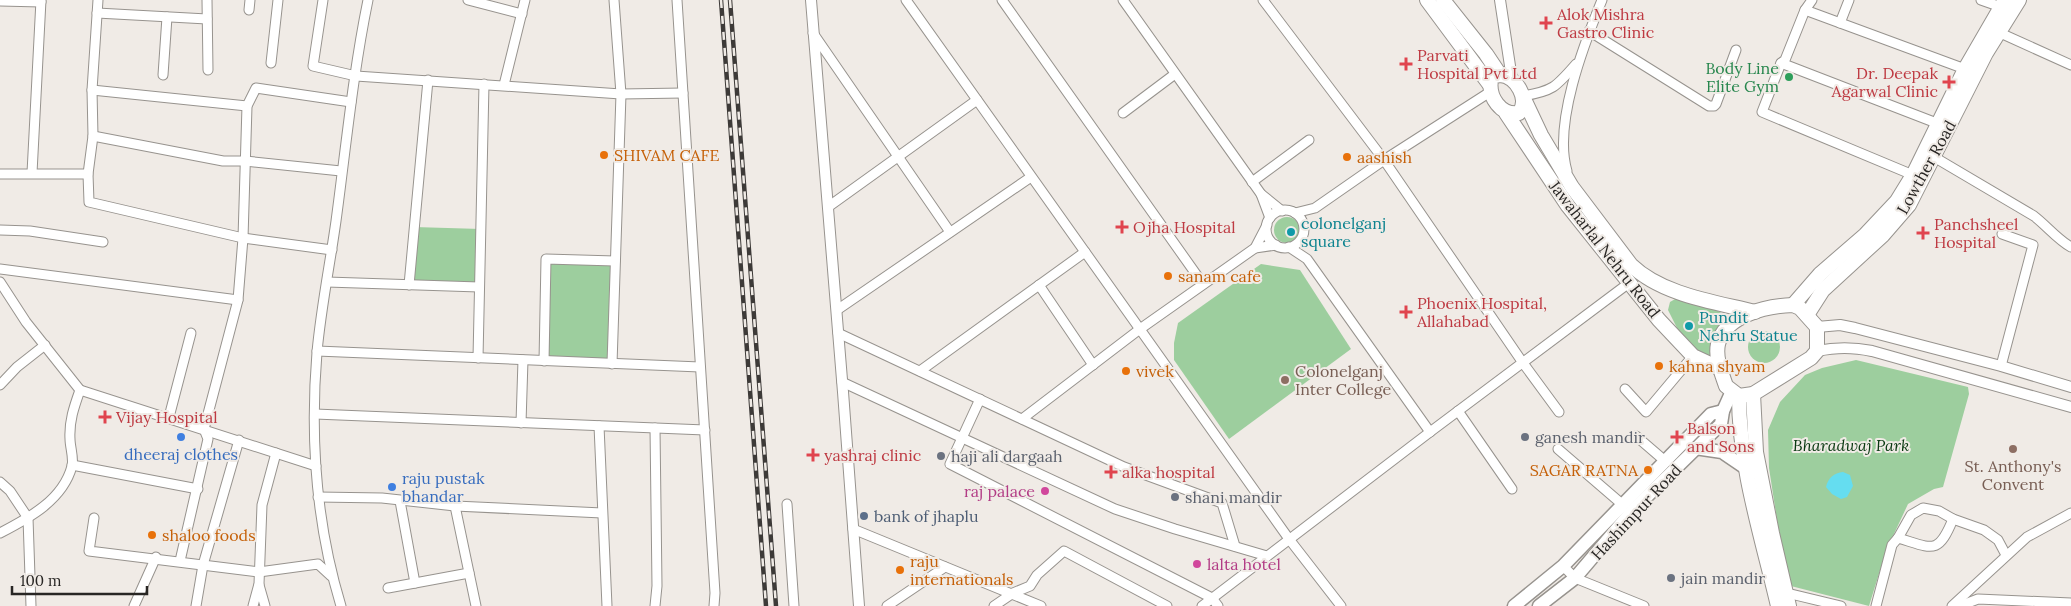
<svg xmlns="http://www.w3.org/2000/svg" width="2071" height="606" font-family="Lora,serif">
	<rect width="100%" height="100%" fill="#f0ebe6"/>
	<g fill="#9dce9e">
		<circle cx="1287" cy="230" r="13"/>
		<path d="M414,227L481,229L479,287L409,285Z"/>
		<path d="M546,259L615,261L612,364L544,361Z"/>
		<path d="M1261,264L1300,270L1351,349L1229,439L1174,360V343L1178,323Z"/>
		<path d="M1677,298L1707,305L1723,314V327L1711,356L1703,357L1683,340L1668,310L1670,302Z"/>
		<circle cx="1764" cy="347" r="16"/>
		<path d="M1856,360L1968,387L1969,394L1943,487L1934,489L1908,504L1886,551L1869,606L1787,585L1769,468L1768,430L1780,402L1805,375L1822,368Z"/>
	</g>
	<path fill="#65ddf0" d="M1843,472L1850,475L1853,486L1847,497L1841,499L1832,494L1826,487C1828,478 1834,473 1843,472Z"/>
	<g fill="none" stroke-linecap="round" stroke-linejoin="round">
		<g stroke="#97938e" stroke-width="11">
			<g id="minor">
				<path d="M98,0L92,90L93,136L88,174L89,202L243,238L332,250"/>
				<path d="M207,0L208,70"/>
				<path d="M323,0L313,66L356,76L621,94L683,93"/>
				<path d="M468,0L522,14"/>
				<path d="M677,0L715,593L714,606"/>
				<path d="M906,0L1289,539L1341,606"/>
				<path d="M1002,0L1203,284"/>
				<path d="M1123,0L1261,194L1282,211"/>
				<path d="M1263,0L1384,160L1523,363L1559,412"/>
				<path d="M1812,0L1805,10L1785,60L1781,63L1762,112L1913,175"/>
				<path d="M1981,0L2001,7"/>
				<path d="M0,1L41,2"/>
				<path d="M249,10L250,0"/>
				<path d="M1805,10L1965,69"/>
				<path d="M97,13L207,19"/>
				<path d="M1840,23L1849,0"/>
				<path d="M1589,31L1709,106H1714L1716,104L1736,50"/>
				<path d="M1998,32L2071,65"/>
				<path d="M813,33L950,232"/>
				<path d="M271,63L278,0"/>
				<path d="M1781,63L1939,124"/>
				<path d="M163,75L167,17"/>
				<path d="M504,85L525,0"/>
				<path d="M92,90L247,106"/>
				<path d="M1523,96C1553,91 1556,87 1576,64"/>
				<path d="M1123,113L1175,74"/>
				<path d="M93,136L223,161H245L341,171"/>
				<path d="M1934,157L2034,216C2047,226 2057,239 2071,247"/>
				<path d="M1567,171C1553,124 1584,44 1602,0"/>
				<path d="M32,173L41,0"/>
				<path d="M0,174H88"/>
				<path d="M1252,182L1309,140"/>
				<path d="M1261,194L1270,218"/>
				<path d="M828,207L977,100"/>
				<circle cx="1285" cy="229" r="19"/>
				<path d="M1295,213L1315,208L1384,160L1490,92"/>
				<path d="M0,230L30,231L103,242"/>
				<path d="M1289,247L1307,259L1430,432"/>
				<path d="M1255,248L1276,245"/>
				<path d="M0,269L238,300"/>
				<path d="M0,282L26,322L80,390C74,407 69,421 70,439C70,447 74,458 72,466C63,500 29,518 0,533"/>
				<path d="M327,282L479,287"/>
				<path d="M409,285L428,80"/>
				<path d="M1039,285L1093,365"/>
				<path d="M837,310L1031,177"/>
				<path d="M838,333L1124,467L1222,503L1235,546"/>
				<path d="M317,351L700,367"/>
				<path d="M478,358L484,84"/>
				<path d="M544,361L546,259L615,261"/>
				<path d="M612,364L621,94L614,0"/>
				<path d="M2001,366L2033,245L2002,234"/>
				<path d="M920,371L1085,252"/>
				<path d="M842,382L1115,509L1175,529L1267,556"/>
				<path d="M0,385L17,367L45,345"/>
				<path d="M1625,389L1646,412L1693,356"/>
				<path d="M80,390L316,466"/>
				<path d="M980,399L950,464L1212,598L1218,606"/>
				<path d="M1458,411L1512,489"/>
				<path d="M315,414L705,430"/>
				<path d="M169,417L191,333"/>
				<path d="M1022,419L1140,329L1255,248L1267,225"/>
				<path d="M521,423L523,360"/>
				<path d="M599,426L607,606"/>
				<path d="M1636,436L1665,461"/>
				<path d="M1558,449L1623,505"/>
				<path d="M72,465L198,489"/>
				<path d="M0,482L10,491L28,518L31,606"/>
				<path d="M318,497L382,498L455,506L602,513"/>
				<path d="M400,501L415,583"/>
				<path d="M787,504L794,606"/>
				<path d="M455,506L476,606"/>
				<path d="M94,518L89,551L259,572L318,564L331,576"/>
				<path d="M853,529L1041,606"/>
				<path d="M1898,538L1911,515L1923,508L1939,511L1953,519"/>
				<path d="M180,561L208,439L204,429L238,300L243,238L247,106L256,88L351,102"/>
				<path d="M1563,566L1575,578L1644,606"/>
				<path d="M259,585L265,606"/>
				<path d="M388,588L469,573"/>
				<path d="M1787,593L1841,606"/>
				<path d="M134,606L156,557"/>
				<path d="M196,606L203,565L239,440"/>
				<path d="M253,606L259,584L262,505L276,453"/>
				<path d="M341,606C316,524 310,437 317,352C321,308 330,264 336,221C346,147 353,73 368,0"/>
				<path d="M655,606L657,586L655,428"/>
				<path d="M887,606L945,567"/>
				<path d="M994,606L1013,593L1030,586L1037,575L1064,551L1167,606"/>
				<path d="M1202,606L1430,432L1629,283"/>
				<path d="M1876,606L1892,545L1898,538C1932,548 1938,556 1953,519L1984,530L1998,540L2006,555"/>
				<path d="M1952,606L2027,537L2071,513"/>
				<path d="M1960,606L1978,599L2071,603"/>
			</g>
		</g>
		<g stroke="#97938e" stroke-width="12">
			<g id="tertiary">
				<path d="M811,0L843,392L859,606"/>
				<path d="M1500,0L1512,79"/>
				<path d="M1817,327L1840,325L1855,328L2001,366L2071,387"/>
				<path d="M1817,351C1837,347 1852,347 1872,351L2071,407"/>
			</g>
		</g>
		<g stroke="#97938e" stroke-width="15">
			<g id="secondary">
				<path d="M1695,448L1722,452L1747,469"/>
				<path d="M1514,606L1563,566L1711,414L1723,411"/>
				<path d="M1539,606L1575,578L1632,511L1721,424L1723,411L1732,391"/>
			</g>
		</g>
		<g stroke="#97938e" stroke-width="16">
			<g id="primary">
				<path d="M1793,305L1820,274L1865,235L1897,201L1913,175L1965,69L2005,0"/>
				<path d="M1807,315L1823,290L1883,235L1909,205L1986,53L2019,0"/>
			</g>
		</g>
		<g stroke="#97938e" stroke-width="16">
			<g id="trunk">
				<path d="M1427,0L1490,85"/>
				<path d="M1443,0L1486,54L1500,75"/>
				<path d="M1500,75C1516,76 1530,99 1519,113C1501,116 1488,97 1491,80L1494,76Z"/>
				<path d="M1524,99L1541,135L1572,187L1631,265C1662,295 1715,302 1755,312"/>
				<path d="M1506,113L1568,206L1659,320L1693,356L1721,369"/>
				<path d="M1793,305L1800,308L1817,327V351L1811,358L1753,394L1739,396L1726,386C1722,374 1715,358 1718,344C1725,315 1767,306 1793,305Z"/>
				<path d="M1753,394L1756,452L1772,533L1789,606"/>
				<path d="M1739,396C1739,467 1762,537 1778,606"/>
			</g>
		</g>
		<use href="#minor" stroke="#fff" stroke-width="9"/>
		<use href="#tertiary" stroke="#fff" stroke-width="10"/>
		<use href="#secondary" stroke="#fff" stroke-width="12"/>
		<use href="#primary" stroke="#fff" stroke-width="14"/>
		<use href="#trunk" stroke="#fff" stroke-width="14"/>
		<g stroke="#3d3a38" stroke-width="4.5">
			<g id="rail">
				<path d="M721,0L766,606"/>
				<path d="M730,0L776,606"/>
			</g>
		</g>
		<use href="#rail" stroke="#f0ebe6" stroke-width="2.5" stroke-dasharray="8" stroke-linecap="butt"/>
	</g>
	<g fill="#e0444e" stroke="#f0ebe6" stroke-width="2">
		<path d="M1543.5 15.5h5v5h5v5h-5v5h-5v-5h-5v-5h5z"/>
		<path d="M1403.5 56.5h5v5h5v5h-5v5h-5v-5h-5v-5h5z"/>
		<path d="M1946.5 74.5h5v5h5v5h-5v5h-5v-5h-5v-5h5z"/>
		<path d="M1119.5 219.5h5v5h5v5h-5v5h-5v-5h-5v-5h5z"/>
		<path d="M1920.5 225.5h5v5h5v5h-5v5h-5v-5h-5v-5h5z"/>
		<path d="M1403.5 304.5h5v5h5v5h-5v5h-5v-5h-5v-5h5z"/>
		<path d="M102.5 409.5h5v5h5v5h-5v5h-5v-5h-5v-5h5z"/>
		<path d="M1674.5 429.5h5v5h5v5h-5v5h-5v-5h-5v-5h5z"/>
		<path d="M810.5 447.5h5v5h5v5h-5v5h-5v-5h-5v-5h5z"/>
		<path d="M1108.5 464.5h5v5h5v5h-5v5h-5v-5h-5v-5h5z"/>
	</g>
	<circle fill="#2e9e5b" stroke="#f0ebe6" stroke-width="2" cx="1789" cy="77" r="5"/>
	<g fill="#e8710a" stroke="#f0ebe6" stroke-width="2">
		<circle cx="604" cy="155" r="5"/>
		<circle cx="1347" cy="157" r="5"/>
		<circle cx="1168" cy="276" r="5"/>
		<circle cx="1659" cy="366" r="5"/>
		<circle cx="1126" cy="371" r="5"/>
		<circle cx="1648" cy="470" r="5"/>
		<circle cx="152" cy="535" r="5"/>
		<circle cx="900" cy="570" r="5"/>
	</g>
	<g fill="#0f9aa8" stroke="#f0ebe6" stroke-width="2">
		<circle cx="1291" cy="232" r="5"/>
		<circle cx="1689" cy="326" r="5"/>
	</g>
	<g fill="#8d6e63" stroke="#f0ebe6" stroke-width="2">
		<circle cx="1285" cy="380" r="5"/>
		<circle cx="2013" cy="449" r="5"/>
	</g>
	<g fill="#3f7fe0" stroke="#f0ebe6" stroke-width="2">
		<circle cx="181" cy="437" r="5"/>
		<circle cx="392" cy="487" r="5"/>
	</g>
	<g fill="#6b7280" stroke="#f0ebe6" stroke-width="2">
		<circle cx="1525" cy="437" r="5"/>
		<circle cx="941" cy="456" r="5"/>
		<circle cx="1175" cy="497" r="5"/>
		<circle cx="1671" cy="578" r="5"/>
	</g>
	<g fill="#d1479c" stroke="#f0ebe6" stroke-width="2">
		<circle cx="1045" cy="491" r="5"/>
		<circle cx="1197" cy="564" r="5"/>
	</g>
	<circle fill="#5c6f8a" stroke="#f0ebe6" stroke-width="2" cx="864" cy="516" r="5"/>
	<g text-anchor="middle" stroke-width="4" stroke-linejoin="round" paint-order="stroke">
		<g font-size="16" fill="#be3a42" stroke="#f0ebe6" text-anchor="start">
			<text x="1557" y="20">Alok Mishra<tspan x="1557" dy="18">Gastro Clinic</tspan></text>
			<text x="1417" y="61">Parvati<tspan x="1417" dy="18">Hospital Pvt Ltd</tspan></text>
			<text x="1938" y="79" text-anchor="end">Dr. Deepak<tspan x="1938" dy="18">Agarwal Clinic</tspan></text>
			<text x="1934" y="230">Panchsheel<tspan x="1934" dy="18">Hospital</tspan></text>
			<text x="1133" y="233">Ojha Hospital</text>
			<text x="1417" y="309">Phoenix Hospital,<tspan x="1417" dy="18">Allahabad</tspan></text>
			<text x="116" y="423">Vijay Hospital</text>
			<text x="1687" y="434">Balson<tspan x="1687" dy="18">and Sons</tspan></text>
			<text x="824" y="461">yashraj clinic</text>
			<text x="1122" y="478">alka hospital</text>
		</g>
		<g font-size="16" fill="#27864d" stroke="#f0ebe6" text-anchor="end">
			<text x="1779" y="74">Body Line<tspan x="1779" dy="18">Elite Gym</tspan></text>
		</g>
		<g font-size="16" fill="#c56008" stroke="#f0ebe6" text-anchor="start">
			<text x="614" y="161">SHIVAM CAFE</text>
			<text x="1357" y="163">aashish</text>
			<text x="1178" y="282">sanam cafe</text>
			<text x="1669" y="372">kahna shyam</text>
			<text x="1136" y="377">vivek</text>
			<text x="1638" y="476" text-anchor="end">SAGAR RATNA</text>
			<text x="162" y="541">shaloo foods</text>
			<text x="910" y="567">raju<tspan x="910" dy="18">internationals</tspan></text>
		</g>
		<g font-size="16" fill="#282624" stroke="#f0ebe6">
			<text transform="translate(1926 167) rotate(-61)" y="6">Lowther Road</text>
			<text transform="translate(1605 249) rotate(52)" y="6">Jawaharlal Nehru Road</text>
			<text transform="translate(1636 512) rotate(-47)" y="6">Hashimpur Road</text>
		</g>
		<g font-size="16" fill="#0d838f" stroke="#f0ebe6" text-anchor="start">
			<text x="1301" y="229">colonelganj<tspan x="1301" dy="18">square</tspan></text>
			<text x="1699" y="323">Pundit<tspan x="1699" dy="18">Nehru Statue</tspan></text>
		</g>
		<g font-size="16" fill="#785e54" stroke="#f0ebe6" text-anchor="start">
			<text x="1295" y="377">Colonelganj<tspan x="1295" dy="18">Inter College</tspan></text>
			<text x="2013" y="472" text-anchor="middle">St. Anthony's<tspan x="2013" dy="18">Convent</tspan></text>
		</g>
		<g font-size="16" fill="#5b616d" stroke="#f0ebe6" text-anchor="start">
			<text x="1535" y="443">ganesh mandir</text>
			<text x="951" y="462">haji ali dargaah</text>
			<text x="1185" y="503">shani mandir</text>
			<text x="1681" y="584">jain mandir</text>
		</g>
		<g font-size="16" font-style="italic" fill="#083810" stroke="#f0ebe6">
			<text x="1851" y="451">Bharadwaj Park</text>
		</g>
		<g font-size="16" fill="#366cbe" stroke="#f0ebe6">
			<text x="181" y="460">dheeraj clothes</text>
			<text x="402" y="484" text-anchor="start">raju pustak<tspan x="402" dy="18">bhandar</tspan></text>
		</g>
		<g font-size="16" fill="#b23c85" stroke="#f0ebe6" text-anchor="end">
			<text x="1035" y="497">raj palace</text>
			<text x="1207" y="570" text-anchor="start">lalta hotel</text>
		</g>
		<g font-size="16" fill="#4e5e75" stroke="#f0ebe6" text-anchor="start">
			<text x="874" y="522">bank of jhaplu</text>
		</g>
	</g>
	<path d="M12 586v8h135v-8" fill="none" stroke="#282624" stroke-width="2.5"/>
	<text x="20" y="586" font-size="15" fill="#282624" stroke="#f0ebe6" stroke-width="4" paint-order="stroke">100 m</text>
</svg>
